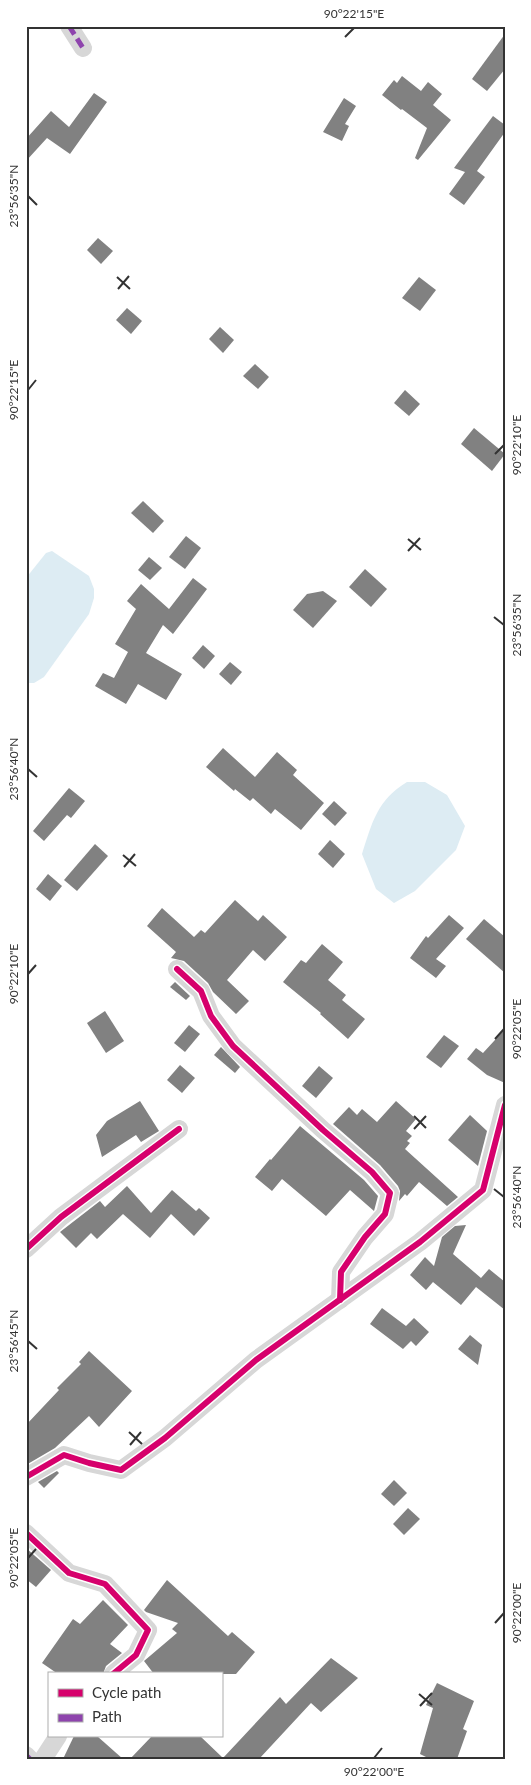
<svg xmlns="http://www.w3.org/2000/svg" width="531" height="1785" font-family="Lato,sans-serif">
	<rect width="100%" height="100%" fill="#fff"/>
	<g fill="#ddecf3">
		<path d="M52,551L89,576L94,589V598L89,614L44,677L34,683H26V578L46,553Z"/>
		<path d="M407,782H425L447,795L465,826L456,850L415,891L394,903L376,889L362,854C372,823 377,800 407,782Z"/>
	</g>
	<g fill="#818181">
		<path d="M505,34V69L487,91L472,79Z"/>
		<path d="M402,76L421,91L428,82L442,94L433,105L451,120L418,160L415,158L427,128L402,109L401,110L382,95L394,80L397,83Z"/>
		<path d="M94,93L107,102L70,154L47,138L26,161V139L51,111L69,127Z"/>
		<path d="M344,98L356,106L345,124L349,126L342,141L323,132Z"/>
		<path d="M493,116L505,125V132L477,171L485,177L464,205L449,194L465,172L454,168Z"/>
		<path d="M98,238L113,251L101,264L87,250Z"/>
		<path d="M419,277L436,290L420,311L402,298Z"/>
		<path d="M127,308L142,321L131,334L116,320Z"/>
		<path d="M220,327L234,340L223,353L209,339Z"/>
		<path d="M255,364L269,377L258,389L243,376Z"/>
		<path d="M405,390L420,404L409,416L394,403Z"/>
		<path d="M474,428L505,454L492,471L461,444Z"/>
		<path d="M143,501L164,521L153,533L131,513Z"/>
		<path d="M186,536L201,548L185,569L169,557Z"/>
		<path d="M149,557L162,568L150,580L138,570Z"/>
		<path d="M365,569L387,589L371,607L349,587Z"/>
		<path d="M193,578L207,589L173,634L163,625L146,653L182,674L166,700L138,684L126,704L95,686L103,673L114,678L128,652L115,644L136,609L127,601L141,584L169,609Z"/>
		<path d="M323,591L337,601L313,628L293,610L307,594Z"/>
		<path d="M203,645L215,656L204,669L192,658Z"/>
		<path d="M230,662L242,672L231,685L219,674Z"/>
		<path d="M223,748L255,777L277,752L297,770L293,775L324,803L301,830L275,809L271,814L253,798L250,801L235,789L234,791L206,767Z"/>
		<path d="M69,788L85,801L71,818L67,815L44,841L33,831Z"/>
		<path d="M334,801L347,813L335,826L322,814Z"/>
		<path d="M330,840L345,854L333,868L318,854Z"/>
		<path d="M95,844L108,856L77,891L64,880Z"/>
		<path d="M48,874L62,886L50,901L36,889Z"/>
		<path d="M235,900L258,921L263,915L287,937L265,961L253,950L227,980L249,1001L236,1014L213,992L208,983L184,961L171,958L176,952L147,926L162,908L194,937L201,930L205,933Z"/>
		<path d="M449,915L464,928L436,959L446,966L436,978L410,958L426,936L428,938Z"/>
		<path d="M484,919L505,937V973L466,939Z"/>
		<path d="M322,944L343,962L328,980L346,995L342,1000L365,1019L348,1039L320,1014L321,1013L283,982L301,960L306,963Z"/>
		<path d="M175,982L190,996L186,1000L170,987Z"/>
		<path d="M105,1011L124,1041L106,1053L87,1023Z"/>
		<path d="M189,1025L200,1034L185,1052L174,1043Z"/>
		<path d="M505,1029V1083L487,1075L467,1059L476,1048L483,1053Z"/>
		<path d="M444,1035L459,1046L441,1068L426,1057Z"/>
		<path d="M221,1047L240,1067L235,1073L214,1055Z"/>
		<path d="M180,1065L195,1078L182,1093L167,1080Z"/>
		<path d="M319,1066L333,1078L316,1098L302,1086Z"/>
		<path d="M140,1101L159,1131L141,1142L136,1135L102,1157L96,1135L107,1121Z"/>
		<path d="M396,1101L416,1119L406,1131L412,1136L407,1141L410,1143L405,1149L458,1197L447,1206L419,1182L407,1196L405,1194L399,1201L400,1191L398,1186L380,1165L333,1124L349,1107L357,1115L362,1109L377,1122Z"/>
		<path d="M470,1115L487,1131L478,1166L448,1140Z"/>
		<path d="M300,1126L364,1180L378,1196L374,1211L350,1190L326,1216L282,1179L272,1191L255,1177L270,1159L271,1160Z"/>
		<path d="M127,1186L151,1213L172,1190L196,1211L199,1208L210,1218L194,1236L171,1214L150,1238L123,1214L97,1239L91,1233L76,1248L60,1232L100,1201L105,1207Z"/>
		<path d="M466,1225L453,1254L481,1278L489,1269L505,1282V1310L476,1287L461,1305L433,1282L426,1290L410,1275L425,1257L434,1266L442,1237L455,1226Z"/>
		<path d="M382,1308L406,1326L414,1318L429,1332L416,1346L411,1341L403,1349L370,1324Z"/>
		<path d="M470,1335L482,1345L478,1365L458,1349Z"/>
		<path d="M89,1351L132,1391L99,1427L89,1416L55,1448L26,1465V1425L59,1390L57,1388L81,1364L79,1362Z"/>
		<path d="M57,1471L59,1473L44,1488L38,1482Z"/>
		<path d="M394,1480L407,1493L394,1506L381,1494Z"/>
		<path d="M408,1508L420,1519L404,1535L393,1524Z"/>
		<path d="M26,1548L51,1570L36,1587L26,1579Z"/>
		<path d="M167,1580L228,1636L232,1632L255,1652L236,1674H154L144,1661L177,1633L172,1629L178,1623L146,1612L144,1610Z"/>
		<path d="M103,1600L128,1625L110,1644L122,1653L106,1666L103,1674H58L42,1663L73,1619L80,1624Z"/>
		<path d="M331,1658L358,1678L321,1712L311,1703L259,1759H130L152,1736H200L223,1758L280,1697L286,1704Z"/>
		<path d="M437,1683L474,1701L463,1729L467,1731L457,1759H430L420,1754L433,1708L426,1705Z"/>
		<path d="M74,1736H97L123,1759H63Z"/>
	</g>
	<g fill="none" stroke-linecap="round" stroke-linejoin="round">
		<g stroke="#d7d7d7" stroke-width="18">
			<path d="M69,26L83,48"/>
			<path d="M177,969L201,991L211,1016L233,1046L323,1130L372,1172L390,1193L385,1214L365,1237L341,1272L340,1300"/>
			<path d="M26,1249L61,1217L179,1129"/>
			<path d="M26,1477L64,1455L89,1463L121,1470L165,1438L256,1360L420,1242L483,1190L505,1105"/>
			<path d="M26,1533L69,1573L105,1584L148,1630L136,1655L113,1674"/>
			<path d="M26,1755L30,1759"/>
			<path d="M43,1759L58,1736"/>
		</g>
		<g stroke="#8e44ad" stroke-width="5" stroke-dasharray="10 5" stroke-linecap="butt">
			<path d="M69,26L83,48"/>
			<path d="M26,1755L30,1759"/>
		</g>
		<g stroke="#fff" stroke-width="9">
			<g id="cycleway">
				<path d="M177,969L201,991L211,1016L233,1046L323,1130L372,1172L390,1193L385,1214L365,1237L341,1272L340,1300"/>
				<path d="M26,1249L61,1217L179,1129"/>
				<path d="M26,1477L64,1455L89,1463L121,1470L165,1438L256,1360L420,1242L483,1190L505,1105"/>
				<path d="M26,1533L69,1573L105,1584L148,1630L136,1655L113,1674"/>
			</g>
		</g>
		<use href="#cycleway" stroke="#d6006c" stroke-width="6"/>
	</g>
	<path fill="none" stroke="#333" stroke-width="2" d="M345,37L354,28M28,196L37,205M117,277L130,289M118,289L129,276M28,390L36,380M495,454L504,445M408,539L421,550M408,551L420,538M494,617L504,625M28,769L37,777M123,855L136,866M124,867L135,854M28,974L36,965M495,1039L504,1029M414,1116L426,1128M414,1129L426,1116M494,1189L504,1197M28,1341L37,1349M129,1432L142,1444M130,1445L141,1432M28,1558L36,1549M495,1623L504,1613M419,1694L432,1705M420,1706L432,1693M374,1758L382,1748"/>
	<rect width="531" height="1785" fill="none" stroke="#ffffff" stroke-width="55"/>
	<rect x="48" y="1672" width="175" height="65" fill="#ffffff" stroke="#adadad"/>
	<rect x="58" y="1689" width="25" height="8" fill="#d6006c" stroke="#adadad"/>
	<text x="92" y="1698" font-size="15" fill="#333333">Cycle path</text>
	<rect x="58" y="1714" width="25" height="8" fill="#8e44ad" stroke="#adadad"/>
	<text x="92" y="1722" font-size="15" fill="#333333">Path</text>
	<rect x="28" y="28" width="476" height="1730" fill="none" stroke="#333" stroke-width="2"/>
	<g font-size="12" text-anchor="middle" fill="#333">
		<text x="354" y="18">90°22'15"E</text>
		<text transform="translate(14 196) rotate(-90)" y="4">23°56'35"N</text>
		<text transform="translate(14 390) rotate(-90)" y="4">90°22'15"E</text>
		<text transform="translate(517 445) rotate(-90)" y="4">90°22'10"E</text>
		<text transform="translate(517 625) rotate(-90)" y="4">23°56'35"N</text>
		<text transform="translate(14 769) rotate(-90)" y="4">23°56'40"N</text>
		<text transform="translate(14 974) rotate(-90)" y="4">90°22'10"E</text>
		<text transform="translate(517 1029) rotate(-90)" y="4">90°22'05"E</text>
		<text transform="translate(517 1197) rotate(-90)" y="4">23°56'40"N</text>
		<text transform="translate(14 1341) rotate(-90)" y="4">23°56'45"N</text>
		<text transform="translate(14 1558) rotate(-90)" y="4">90°22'05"E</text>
		<text transform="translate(517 1613) rotate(-90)" y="4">90°22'00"E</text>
		<text x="374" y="1776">90°22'00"E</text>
	</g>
</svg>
